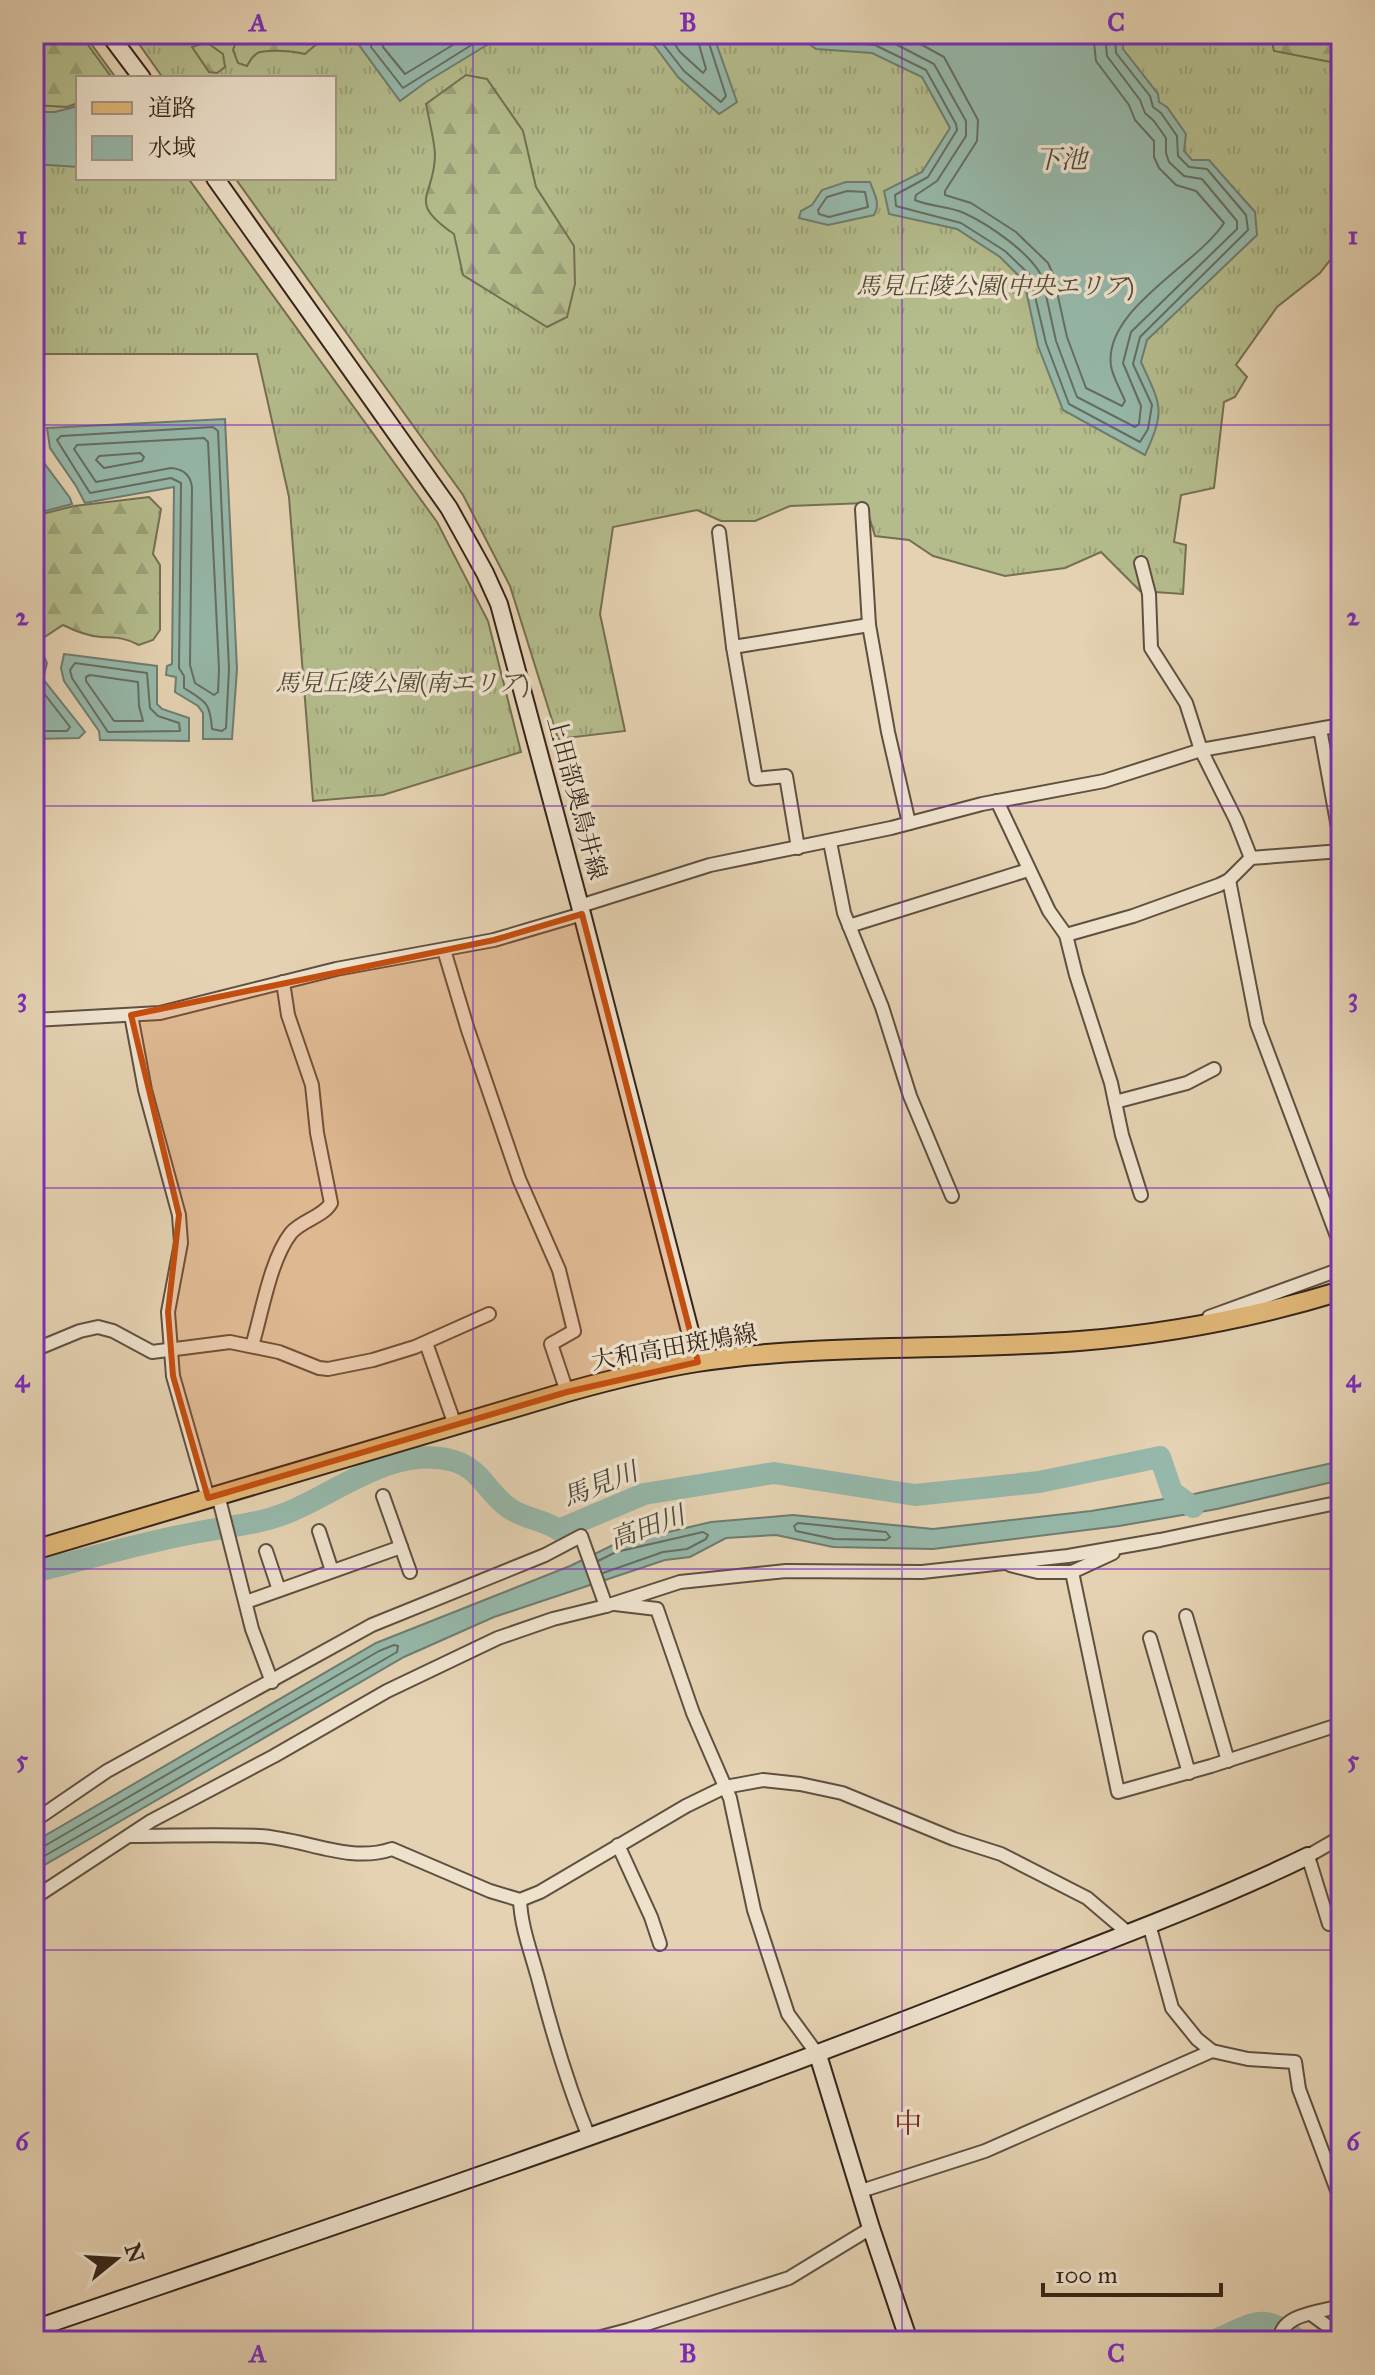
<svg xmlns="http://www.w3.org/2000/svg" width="1375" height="2375" font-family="'IM FELL Great Primer','Noto Serif JP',serif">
	<defs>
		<pattern id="grass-tufts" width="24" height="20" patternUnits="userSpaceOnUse" patternTransform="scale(2)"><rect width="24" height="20" fill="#b4bc8c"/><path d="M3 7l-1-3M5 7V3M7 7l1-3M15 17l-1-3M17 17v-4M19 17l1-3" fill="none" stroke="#9ba178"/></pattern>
		<pattern id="forest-firs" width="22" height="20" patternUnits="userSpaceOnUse" patternTransform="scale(2)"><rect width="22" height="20" fill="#b4bc8c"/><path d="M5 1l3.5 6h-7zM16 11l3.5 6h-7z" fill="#9ba178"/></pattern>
	</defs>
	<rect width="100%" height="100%" fill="#e5d2b2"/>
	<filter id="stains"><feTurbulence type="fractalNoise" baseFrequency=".0025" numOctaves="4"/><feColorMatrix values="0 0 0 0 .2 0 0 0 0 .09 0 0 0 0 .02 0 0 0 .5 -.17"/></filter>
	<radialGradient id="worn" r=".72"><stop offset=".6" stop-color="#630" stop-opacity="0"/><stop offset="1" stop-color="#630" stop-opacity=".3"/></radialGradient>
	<g fill="url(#grass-tufts)" stroke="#747053" stroke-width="2">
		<path d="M34,34H84L116,78H78V178H188L437,522L488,621L521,752L383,795L313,801L289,497L257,354H34Z"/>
		<path d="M132,34H1341V246L1320,273L1277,307L1236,365L1247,377L1235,397L1224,402L1214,488L1181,495L1174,542L1186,545L1183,594L1140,591L1101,552L1065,568L1005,576L933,556L909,540L875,536L865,503L790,506L755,521H721L697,510L613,527L600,614L625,731L558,739L510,586L463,495L235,178H334V78H163Z"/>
	</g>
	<g fill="url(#forest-firs)" stroke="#747053" stroke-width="2">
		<path d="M34,34H80L112,78H78V103L67,107L34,105Z"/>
		<path d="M239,34H316L319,42L305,54C291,51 273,50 260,52C253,54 250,61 247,66L238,63L233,50Z"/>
		<path d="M1270,34H1341V64L1274,51Z"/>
		<path d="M201,44H209L223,54L225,67L217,73L209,72L192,47Z"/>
		<path d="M466,75L487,79L523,131L536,187L574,246L575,284L567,317L547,327L463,275L454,234C405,200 435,198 435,154C434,138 429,120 426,104Z"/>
		<path d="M149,497L161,509L153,554L160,565V630L153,640L139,645C124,637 116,638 101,637C87,636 75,631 63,625L34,644V516L74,506Z"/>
	</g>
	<g fill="#96b8aa" stroke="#6f7d70" stroke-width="2">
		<path d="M369,34H505L426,82L400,101L359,45Z"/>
		<path d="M614,34H713L737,102L719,114L678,77L654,45Z"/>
		<path d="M776,34H1122L1123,49L1158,94L1159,102L1167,107L1186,134L1184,151L1192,160H1209L1255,212L1257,235L1147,340L1141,362C1161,406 1166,409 1145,455L1063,410L1038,346L1024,281L1000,257L957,229L889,214L884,191L922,172L950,128L922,77L872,53L816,49L801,38L778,37Z"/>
		<path d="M78,106V167L34,164V112H55Z"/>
		<path d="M846,182H870C874,193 881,204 874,215L828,225L799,218L801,211L812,205L822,190Z"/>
		<path d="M225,419L237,669L232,739H203V713L198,706L175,692L176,677L166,675L167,666L172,664L174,487L85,503L76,486L50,448L47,428Z"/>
		<path d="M34,437L36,452L70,498L72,504L34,514Z"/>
		<path d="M34,649L42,652L47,663L43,679L85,732L79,738L34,739Z"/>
		<path d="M64,654L157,666V704L162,709L189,718V741L100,740L99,731L64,681L61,668Z"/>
		<path d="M1341,1461V1480L1217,1509L1119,1526L933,1549L833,1547L776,1535L726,1538L690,1557L665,1560L494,1617L404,1657L34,1871V1842L376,1643L570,1566L613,1545L711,1522L793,1515L933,1529L1091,1511L1194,1494Z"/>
	</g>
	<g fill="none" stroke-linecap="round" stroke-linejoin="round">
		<g stroke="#656e62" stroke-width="2">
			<path d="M374,34L371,47L403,88L489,34"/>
			<path d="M384,34L383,47L405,74L471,34"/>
			<path d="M646,34L659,39L684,71L721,102L726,96L706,34"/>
			<path d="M668,34L680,52L703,73L706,69L696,34"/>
			<path d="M809,34L820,41L875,45L926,70L956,124L957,130L928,177L895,195L896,206L961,223L1005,251L1030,275L1046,343L1069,404L1140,442L1148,429L1152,405L1133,364L1140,337L1248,230L1246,215L1207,169L1189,167L1178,156L1177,136L1161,113L1153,107L1150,96L1116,53L1115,34"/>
			<path d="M864,34L880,36L934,64L966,121V136L937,181L916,195L915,200C931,207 949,206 964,213C988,224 1031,253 1042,277L1056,341L1077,397L1135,427L1139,424L1141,406L1123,363L1131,332L1237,229V221L1202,179L1184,176L1169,162L1166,153V138L1154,121L1145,113L1140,100L1107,56L1105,34"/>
			<path d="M902,34L944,57L978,120L977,141L945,191V195L971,203L1016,232L1048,263L1053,274L1067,337L1086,388L1122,406L1125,401C1121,390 1113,378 1111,366C1103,309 1197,265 1224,223L1196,191L1176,185L1159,168L1154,157V141L1135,120L1129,105L1096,61L1093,34"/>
			<path d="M847,191L865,192L868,207L829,217L819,214L818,210L827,197Z"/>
			<path d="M213,427L218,431L229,669L226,728L222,731L212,729C210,702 206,702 184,688V676L179,668L181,483L171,478L90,493L57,440L61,436Z"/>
			<path d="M204,438L208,442L219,669L218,692L214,695L195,683L190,665L192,488C191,476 184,469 171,468L96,482L74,449L77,445Z"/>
			<path d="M140,453L144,457L142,461L104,468L96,460L99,456Z"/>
			<path d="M34,657L39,663L36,683L70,727L67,731H34"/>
			<path d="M75,663L147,673L150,708L158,716L179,723L180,731L108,732L72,678L70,670Z"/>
			<path d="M90,675L138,682L139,706L143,721H114L86,681V677Z"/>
			<path d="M798,1523L886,1532L890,1537L886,1540L834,1539L796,1531L794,1526Z"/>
			<path d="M598,1561L616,1552L703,1532L708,1535L706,1539L687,1549L663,1552L603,1573"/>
			<path d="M34,1849L41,1848L379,1651L394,1645L398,1646L397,1652L34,1862"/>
		</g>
		<g stroke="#96b8aa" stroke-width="22">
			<path d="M34,1572C87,1559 140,1543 194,1533C230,1526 267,1524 300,1507C347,1485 399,1445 454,1461C481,1469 488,1494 509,1508C524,1519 543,1519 559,1530L644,1494L774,1473L915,1495L1039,1482L1160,1457L1172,1492L1193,1507"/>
			<path d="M1213,2341C1256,2323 1260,2311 1300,2341"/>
		</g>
		<g stroke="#605040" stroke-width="16">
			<g id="street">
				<path d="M862,509L869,625L888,732L909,823"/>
				<path d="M719,532L733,647L756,779L786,776L798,848"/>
				<path d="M1141,563L1149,594L1151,648L1186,703L1201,750L1236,820L1251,858"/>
				<path d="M733,647L869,625"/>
				<path d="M1320,729L1341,844"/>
				<path d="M997,801L1049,911L1066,935L1076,975L1111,1083L1122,1135L1141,1195"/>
				<path d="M830,842L844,913L882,1007L910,1096L952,1196"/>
				<path d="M1229,880L1257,1024L1341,1247"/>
				<path d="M580,906L710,865L891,828L982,804L1104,781L1201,750L1341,725"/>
				<path d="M849,926L1028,870"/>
				<path d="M1066,935L1133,916L1219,885L1229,880L1251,858L1341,851"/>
				<path d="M444,950L468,1030L519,1179L559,1270L574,1331L551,1344L567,1392"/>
				<path d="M131,1015L145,1090L179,1215L181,1243L168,1312L173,1376L208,1498"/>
				<path d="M34,1020L160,1013L336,969L494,940L582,914"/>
				<path d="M1115,1102L1187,1083L1214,1069"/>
				<path d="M1209,1317L1341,1269"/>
				<path d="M426,1343L455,1425"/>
				<path d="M252,1346C262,1313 270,1260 291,1233C302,1220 323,1217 331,1203L317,1133L312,1085L288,1015L283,982"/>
				<path d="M34,1350L80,1331L98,1327L113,1331L152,1352L230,1342L279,1352L319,1368L328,1369L373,1360L415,1347L489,1314"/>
				<path d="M218,1495L252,1629L272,1682"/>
				<path d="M383,1496L410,1572"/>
				<path d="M319,1531L332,1571"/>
				<path d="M266,1551L279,1590"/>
				<path d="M1010,1565L1038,1572H1072L1118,1792L1211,1766L1341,1724"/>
				<path d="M1072,1572L1113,1553"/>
				<path d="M246,1602L401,1547"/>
				<path d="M615,1604L657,1609L693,1713L730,1798L754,1910L788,2014L818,2055"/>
				<path d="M1186,1616L1228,1761"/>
				<path d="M1150,1638L1189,1773"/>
				<path d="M34,1821L107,1771L372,1625L545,1555L581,1536L606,1606"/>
				<path d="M130,1836C173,1836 216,1834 259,1836C304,1838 348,1864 392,1849L490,1891L520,1900L540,1892L686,1806L725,1787L763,1780L800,1784L842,1793L954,1839L1001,1854L1087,1898L1127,1932"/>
				<path d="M618,1845L651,1917L660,1944"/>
				<path d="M1308,1856L1329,1924L1341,1920"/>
				<path d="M1308,1856L1341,1837"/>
				<path d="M34,1898L151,1821L274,1756L387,1691L498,1638L553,1619L606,1606L680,1582L786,1571L922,1572L1068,1556L1160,1540L1341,1502"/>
				<path d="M520,1900C521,1927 531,1952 538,1978C552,2032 568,2086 589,2137"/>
				<path d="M1149,1924L1172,2008L1197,2039L1212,2051L1248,2059L1295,2062L1299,2089L1341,2201"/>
				<path d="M861,2191L985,2151L1212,2051"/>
				<path d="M1311,2314L1341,2336"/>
				<path d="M586,2341L628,2330L789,2278L871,2228"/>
				<path d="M1280,2341C1279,2314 1320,2312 1341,2306"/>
			</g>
		</g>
		<g stroke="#34241a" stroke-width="20">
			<g id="secondary">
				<path d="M109,34L142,78"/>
				<path d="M215,178L449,508L485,573L499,604L580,906L698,1362"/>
				<path d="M818,2055L871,2228L909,2341"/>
				<path d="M34,2329C351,2220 668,2114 979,1991C1090,1947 1201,1908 1308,1856"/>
			</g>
		</g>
		<g stroke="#34241a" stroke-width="22">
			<path id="primary" d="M34,1550L567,1392C610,1380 653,1369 697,1362C823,1343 952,1351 1079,1341C1167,1334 1256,1317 1341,1291"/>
		</g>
		<use href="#street" stroke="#eee2cd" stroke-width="12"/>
		<use href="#secondary" stroke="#eee2cd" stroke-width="16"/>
		<use href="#primary" stroke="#e2b979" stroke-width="18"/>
	</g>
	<path fill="#c44e0f" fill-opacity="0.2" stroke="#c44e0f" stroke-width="6" stroke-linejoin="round" d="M582,914L698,1362L567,1392L208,1498L173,1376L168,1312L179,1215L131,1015L494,940Z"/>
	<path fill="none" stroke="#7b2cbf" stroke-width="2" stroke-opacity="0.55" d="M473,34V2341M902,34V2341M34,425H1341M34,806H1341M34,1188H1341M34,1569H1341M34,1950H1341"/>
	<g text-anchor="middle" stroke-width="7" stroke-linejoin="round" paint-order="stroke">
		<g font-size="24" font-style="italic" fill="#544a36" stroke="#eee2cd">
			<text x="995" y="294">馬見丘陵公園(中央エリア)</text>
			<text x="402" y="691">馬見丘陵公園(南エリア)</text>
		</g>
		<g font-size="24" fill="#34241a" stroke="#eee2cd">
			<text transform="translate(577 798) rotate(75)" y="8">上田部奥鳥井線</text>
			<text transform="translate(674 1347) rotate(-10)" y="8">大和高田斑鳩線</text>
		</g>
		<g font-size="26" font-style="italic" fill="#4c493e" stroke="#eee2cd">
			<text x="1061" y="168">下池</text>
			<text transform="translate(600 1484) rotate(-21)" y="9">馬見川</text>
			<text transform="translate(647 1527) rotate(-20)" y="9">高田川</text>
		</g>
		<g font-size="28" fill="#7a1f14" stroke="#eee2cd">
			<text x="908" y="2133">中</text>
		</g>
	</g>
	<rect width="1375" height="2375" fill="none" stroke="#e5d2b2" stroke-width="88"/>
	<rect x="76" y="76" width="260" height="104" fill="#eee2cd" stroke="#a49685" stroke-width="2"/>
	<rect x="92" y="102" width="40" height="12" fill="#e2b979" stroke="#a49685" stroke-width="2"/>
	<text x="148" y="116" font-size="24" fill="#34241a">道路</text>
	<rect x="92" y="136" width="40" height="24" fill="#96b8aa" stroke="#a49685" stroke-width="2"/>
	<text x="148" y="156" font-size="24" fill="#34241a">水域</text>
	<g transform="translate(116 2259) rotate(72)" stroke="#eee2cd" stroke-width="6" paint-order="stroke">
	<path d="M0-6L14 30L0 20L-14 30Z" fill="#34241a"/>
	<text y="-12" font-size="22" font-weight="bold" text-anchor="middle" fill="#34241a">N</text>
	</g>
	<path d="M1043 2283v12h178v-12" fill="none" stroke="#34241a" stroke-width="4"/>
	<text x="1055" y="2283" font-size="24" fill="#34241a" stroke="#eee2cd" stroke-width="6" paint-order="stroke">100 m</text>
	<rect x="44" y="44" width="1287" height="2287" fill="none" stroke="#7b2cbf" stroke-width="3"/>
	<g font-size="26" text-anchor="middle" font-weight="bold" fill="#7b2cbf">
		<text x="258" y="31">A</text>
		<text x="688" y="31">B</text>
		<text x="1116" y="31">C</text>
		<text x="22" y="244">1</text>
		<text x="1353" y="244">1</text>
		<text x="22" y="625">2</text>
		<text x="1353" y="625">2</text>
		<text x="22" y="1006">3</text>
		<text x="1353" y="1006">3</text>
		<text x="22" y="1387">4</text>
		<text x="1353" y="1387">4</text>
		<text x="22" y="1768">5</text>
		<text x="1353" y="1768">5</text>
		<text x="22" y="2150">6</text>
		<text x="1353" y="2150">6</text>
		<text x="258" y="2362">A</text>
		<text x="688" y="2362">B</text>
		<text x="1116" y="2362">C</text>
	</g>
	<rect width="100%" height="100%" filter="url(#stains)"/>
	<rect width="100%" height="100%" fill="url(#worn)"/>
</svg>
